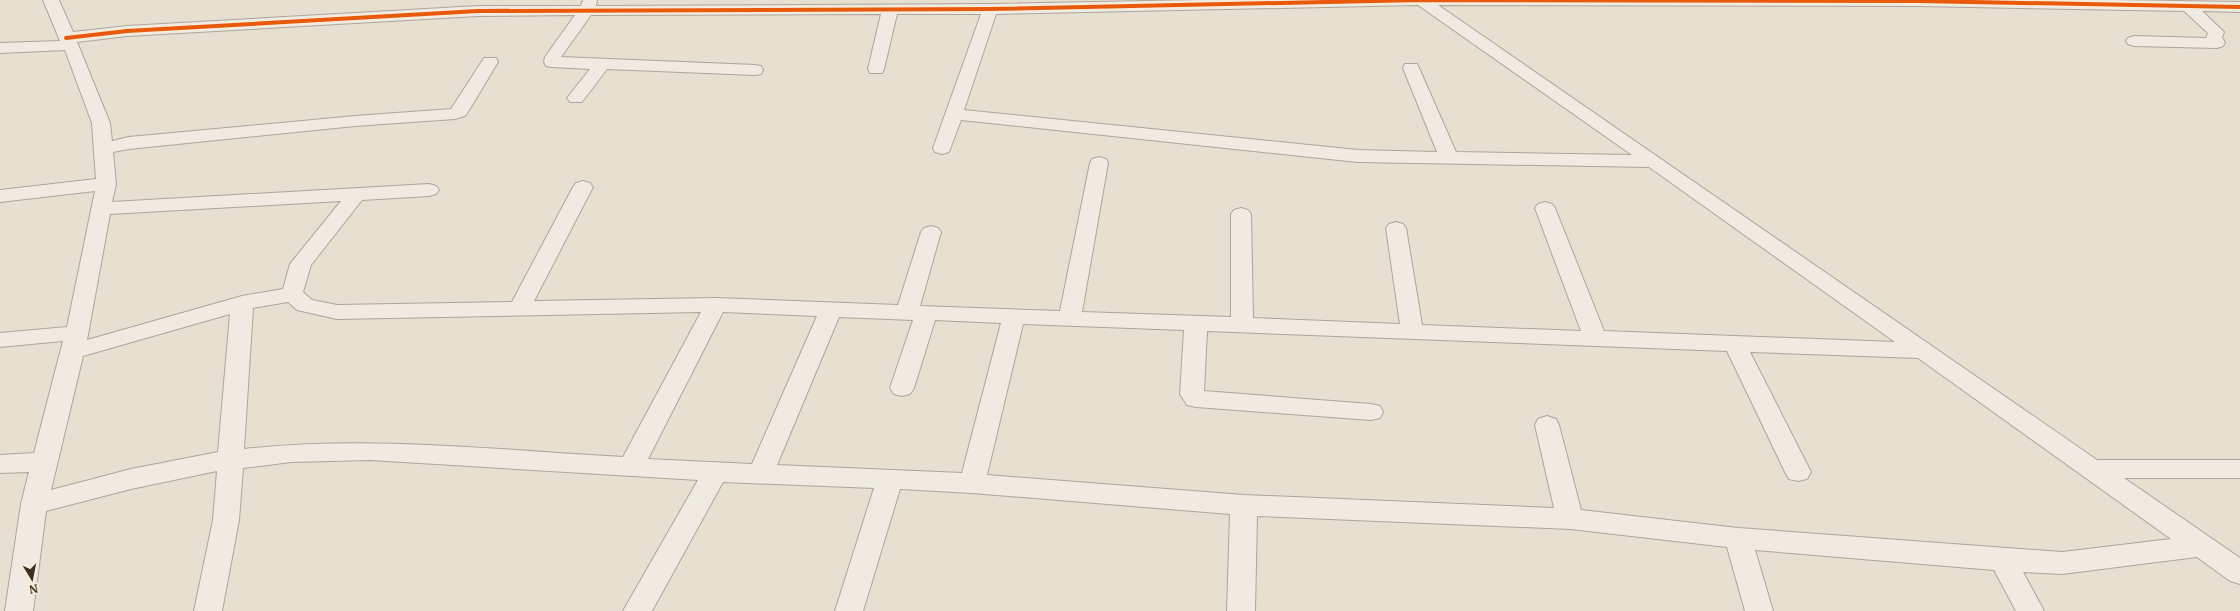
<svg xmlns="http://www.w3.org/2000/svg" width="2240" height="611" font-family="Merriweather,serif">
	<rect width="100%" height="100%" fill="#e7e0d1"/>
	<g fill="none" stroke-linecap="round" stroke-linejoin="round">
		<g stroke="#ada599" stroke-width="2">
			<path id="minor" d="M43,0H59L73,32L127,26L478,6H581L583,0H597L596,6L990,4L1200,0H2113L2240,2V12L2202,11L2224,32L2222,37L2225,43L2223,46L2217,48L2134,46L2128,44L2126,41L2128,38L2134,36L2206,38L2208,33L2184,11L1918,6L1438,5L2097,460H2240V478H2124L2240,558V584L2230,581L2197,557L2062,574L2023,572L2044,611H2016L1994,570L1755,550L1773,611H1745L1727,547L1570,529L1257,516L1255,611H1227L1230,514L972,493L900,489L863,611H835L874,488L723,482L652,611H623L698,480L370,460L291,462L243,468L239,520L222,611H194L213,520L217,471L131,489L46,511L33,611H5L21,504L29,472L0,473V455L34,453L63,341L0,347V333L67,327L95,191L0,202V190L96,179L92,123L65,50L0,53V43L60,41ZM1418,5L1632,155L1456,152L1419,68L1417,64H1405L1403,68L1437,152L1358,150L964,110L996,14ZM881,14L868,69L870,73H882L884,69L897,14H981L933,148L935,152L942,154L949,152L961,120L1358,162L1649,167L1895,342L1604,331L1555,208L1552,204L1545,202L1538,204L1535,208L1581,331L1422,325L1406,228L1403,224L1396,222L1389,224L1386,228L1400,324L1253,318L1251,214L1248,210L1241,208L1234,210L1231,214V317L1082,312L1108,163L1106,159L1099,157L1092,159L1090,163L1060,311L920,306L941,232L938,228L931,226L924,228L921,232L898,305L716,298L534,301L593,187L590,183L583,181L576,183L573,187L512,302L337,305L312,300L303,292L311,265L362,200L429,196L436,194L439,190L436,186L429,184L112,202L116,184L113,152L129,149L355,126L455,119L465,116L468,112L498,62L496,58H484L451,109L355,116L129,137L112,141L110,123L77,42L127,36L478,16L575,15L545,57L544,62L546,66L552,67L590,69L567,98L570,102H582L607,69L755,75L761,74L763,70L761,66L755,65L561,57L591,15ZM341,201L290,264L283,289L242,296L87,340L110,214ZM288,302L297,310L337,319L701,312L623,457C497,450 370,435 244,449L253,308ZM723,312L817,316L752,464L648,459ZM230,314L218,452L131,469L51,490L83,356ZM839,317L913,320L890,388L894,394L902,396L910,394L914,388L935,320L1001,323L962,473L777,465ZM1023,324L1184,330L1180,394L1187,405L1196,407L1371,420L1380,418L1383,412L1380,406L1371,404L1204,391L1207,331L1727,351L1785,472L1789,479L1798,481L1807,479L1811,472L1750,352L1918,358L2171,539L2062,552L1738,528L1581,510L1559,425L1556,419L1547,416L1538,419L1535,425L1554,508L1244,495L987,475Z"/>
		</g>
		<use href="#minor" fill="#efebe3" fill-rule="evenodd"/>
		<g stroke="#f7eed8" stroke-width="6">
			<path id="cycleway" d="M66,38L127,31L478,11L990,9L1421,0L1918,1L2240,7"/>
		</g>
		<use href="#cycleway" stroke="#e8590c" stroke-width="4"/>
	</g>
	<g transform="translate(32 579) rotate(170)" stroke="#f7eed8" stroke-width="3" paint-order="stroke">
	<path d="M0-3L7 15L0 10L-7 15Z" fill="#3d2e20"/>
	<text y="-6" font-size="11" font-weight="bold" text-anchor="middle" fill="#3d2e20">N</text>
	</g>
</svg>
